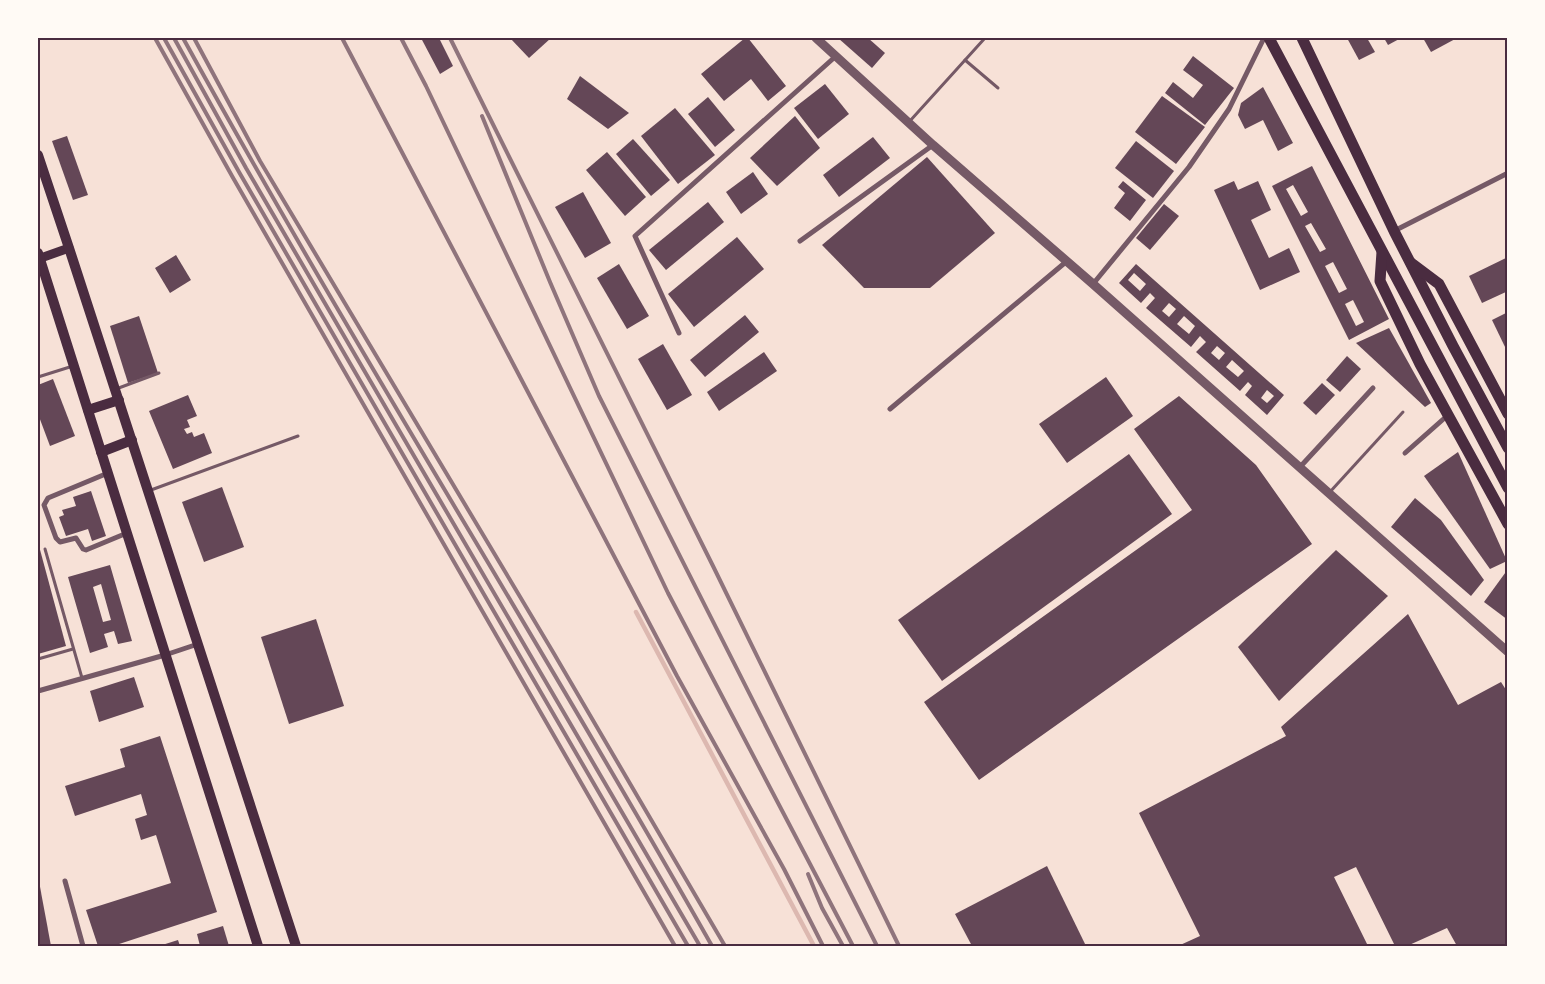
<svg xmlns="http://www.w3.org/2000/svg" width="1545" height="984" font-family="Lora,serif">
	<rect width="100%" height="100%" fill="#f7e1d7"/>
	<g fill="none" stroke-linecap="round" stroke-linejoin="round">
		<path stroke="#dcb8b0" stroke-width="4.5" d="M636,612L814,946"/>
	</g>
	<g fill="#644757" fill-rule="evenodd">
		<path d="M421,38H439L453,66L440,74Z"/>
		<path d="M510,38H551L529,58Z"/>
		<path d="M745,38H748L786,86L768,101L751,79L724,101L701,74Z"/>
		<path d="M838,38H868L885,53L872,68Z"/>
		<path d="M1347,38H1367L1375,52L1359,60Z"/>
		<path d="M1384,38H1401L1388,45Z"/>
		<path d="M1423,38H1457L1431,52Z"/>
		<path d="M1193,56L1234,88L1205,125L1165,93L1173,82L1193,98L1203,85L1183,70Z"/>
		<path d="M580,76L629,113L608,129L567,99Z"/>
		<path d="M825,84L849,114L818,139L794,108Z"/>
		<path d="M1263,87L1293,143L1278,151L1263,120L1245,129L1238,115L1241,103Z"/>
		<path d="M1162,96L1205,127L1176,164L1135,132Z"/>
		<path d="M708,97L735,130L715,147L688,114Z"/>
		<path d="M675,108L715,155L678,184L641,136Z"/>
		<path d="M795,116L820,148L777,186L750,158Z"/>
		<path d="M67,136L88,195L73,200L52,141Z"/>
		<path d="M873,137L890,158L839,197L823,175Z"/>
		<path d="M633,139L670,180L651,196L616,154Z"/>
		<path d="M1136,141L1174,171L1153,198L1115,168Z"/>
		<path d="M607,152L646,197L625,216L586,170Z"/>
		<path d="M927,157L995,233L930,288H864L822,245Z"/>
		<path d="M1312,166L1389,319L1349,340L1272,186ZM1293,185L1308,212L1301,216L1286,189ZM1311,223L1326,249L1320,252L1305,226ZM1333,262L1347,289L1339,293L1325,266ZM1353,300L1364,322L1356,326L1345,304Z"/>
		<path d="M753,172L768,194L741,214L726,192Z"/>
		<path d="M1123,181L1146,200L1130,221L1114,208L1125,193L1118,187Z"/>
		<path d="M1234,181L1238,190L1258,181L1271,210L1251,220L1269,258L1289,248L1300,272L1260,290L1214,190Z"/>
		<path d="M583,192L611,243L585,258L555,207Z"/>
		<path d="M708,202L724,222L666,270L649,250Z"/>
		<path d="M1164,204L1179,216L1150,250L1136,238Z"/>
		<path d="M737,237L764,269L694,327L668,294Z"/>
		<path d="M176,255L191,280L170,293L155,268Z"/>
		<path d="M1508,257V291L1482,303L1469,276Z"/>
		<path d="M619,264L649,316L627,329L597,278Z"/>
		<path d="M1136,264L1284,395L1267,415L1245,395L1252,386L1248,382L1240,391L1196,352L1206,342L1200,336L1191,347L1146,308L1155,298L1150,293L1141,303L1119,283ZM1134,273L1146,284L1140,291L1128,280ZM1169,303L1176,309L1169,317L1162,311ZM1184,316L1195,326L1189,334L1177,324ZM1217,346L1225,353L1219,360L1211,353ZM1232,360L1244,371L1238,377L1226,367ZM1267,390L1274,396L1267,403L1261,398Z"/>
		<path d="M1508,312V348L1506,349L1492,320Z"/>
		<path d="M745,315L759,332L705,377L690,360Z"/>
		<path d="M139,316L158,373L128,383L110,326Z"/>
		<path d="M1389,328L1431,403L1425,407L1356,343Z"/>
		<path d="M663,344L692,395L667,410L638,359Z"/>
		<path d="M764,352L777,371L719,411L707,392Z"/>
		<path d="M1347,356L1361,369L1340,392L1326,380Z"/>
		<path d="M1106,377L1133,416L1067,463L1039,424Z"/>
		<path d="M53,379L75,436L50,446L38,414V385Z"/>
		<path d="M1322,383L1335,395L1316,415L1303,403Z"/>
		<path d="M188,395L197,416L187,420L190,427L184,429L187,434L192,432L194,437L204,433L212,453L173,469L149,411Z"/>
		<path d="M1179,396L1256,465L1312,544L979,780L924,702L1192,510L1134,429Z"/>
		<path d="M1458,452L1507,561L1490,569L1424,476Z"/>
		<path d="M1129,454L1172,514L942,681L898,620Z"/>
		<path d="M222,487L244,547L204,562L182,502Z"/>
		<path d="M91,491L106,536L92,541L88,529L66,536L59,517L64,515L62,510L76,506L73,497Z"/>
		<path d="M1415,498L1441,520L1484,580L1471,596L1391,527Z"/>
		<path d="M39,546L66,646L38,654V547Z"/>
		<path d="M1336,550L1388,596L1279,701L1238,647Z"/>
		<path d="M110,565L132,641L118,644L114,631L104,634L108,647L90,653L68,577ZM101,584L111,620L103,622L93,587Z"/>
		<path d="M1508,569V620L1484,602Z"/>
		<path d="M1408,614L1458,705L1501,682L1508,693V946H1457L1447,928L1407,946H1395L1356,867L1334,877L1368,946H1178L1200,936L1139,813L1286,736L1281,727Z"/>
		<path d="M316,619L344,706L289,724L261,637Z"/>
		<path d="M134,677L144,707L99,722L90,691Z"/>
		<path d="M160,736L217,912L113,946H98L86,910L171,883L156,835L141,840L135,819L147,815L141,794L75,816L65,786L125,767L120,749Z"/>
		<path d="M1047,866L1086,946H972L955,914Z"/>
		<path d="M38,876L51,946H38Z"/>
		<path d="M223,926L229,946H200L197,934Z"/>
		<path d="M178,940L180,946H159Z"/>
	</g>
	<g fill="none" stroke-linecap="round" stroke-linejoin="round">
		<g stroke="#755966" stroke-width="3">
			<path d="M965,60L998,88"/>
			<path d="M909,122L985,38"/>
			<path d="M38,377L73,366"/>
			<path d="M116,389L159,373"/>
			<path d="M151,490L298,436"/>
			<path d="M1329,493L1403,412"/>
			<path d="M45,549L82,678"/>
			<path d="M38,659L73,649"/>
		</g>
		<g stroke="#755966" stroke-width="5">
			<path d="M1394,231L1508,173"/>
			<path d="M800,241L933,145"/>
			<path d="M1093,284L1189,167L1229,109L1264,38"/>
			<path d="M679,333L635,236L836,56"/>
			<path d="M890,409L1067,261"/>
			<path d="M1405,453L1448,415"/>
			<path d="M1300,467L1373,388"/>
			<path d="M108,473L48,498L44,505L56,538L60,542L76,538L83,549L86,550L127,533"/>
			<path d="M38,691L165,655L198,644"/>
			<path d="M65,881L83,946"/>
		</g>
		<path stroke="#755966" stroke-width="9" d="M816,38L933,145L1093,284L1508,652"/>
		<path stroke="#4a2c40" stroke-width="9" d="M38,259L69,248"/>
		<g stroke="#4a2c40" stroke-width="10">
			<path d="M38,155L69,248L296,946"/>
			<path d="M38,253L258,946"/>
			<path d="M88,410L119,400"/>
			<path d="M101,452L132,440"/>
		</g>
		<g stroke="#4a2c40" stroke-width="11">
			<path d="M1269,38L1508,488"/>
			<path d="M1302,38L1394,231L1453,346L1508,448"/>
			<path d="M1382,252L1380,281L1420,364L1508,524"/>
			<path d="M1411,263L1439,284L1508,414"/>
		</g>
		<g stroke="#8f747c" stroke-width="4">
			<path d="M155,38L232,176L675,946"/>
			<path d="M164,38L239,172L688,946"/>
			<path d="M174,38L246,168L700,946"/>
			<path d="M183,38C352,345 540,641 712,946"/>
			<path d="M194,38L260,161L553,652L725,946"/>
			<path d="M342,38L677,676L784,869L823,946"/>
			<path d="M401,38L426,86L668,593L853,946"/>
			<path d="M450,38L713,566L899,946"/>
			<path d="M482,116L550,282L599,396L877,946"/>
			<path d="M808,874L822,908L843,946"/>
		</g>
	</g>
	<rect width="1545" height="984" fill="none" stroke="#fffaf5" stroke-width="78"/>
	<rect x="39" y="39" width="1467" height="906" fill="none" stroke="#4a2c40" stroke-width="2"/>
</svg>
